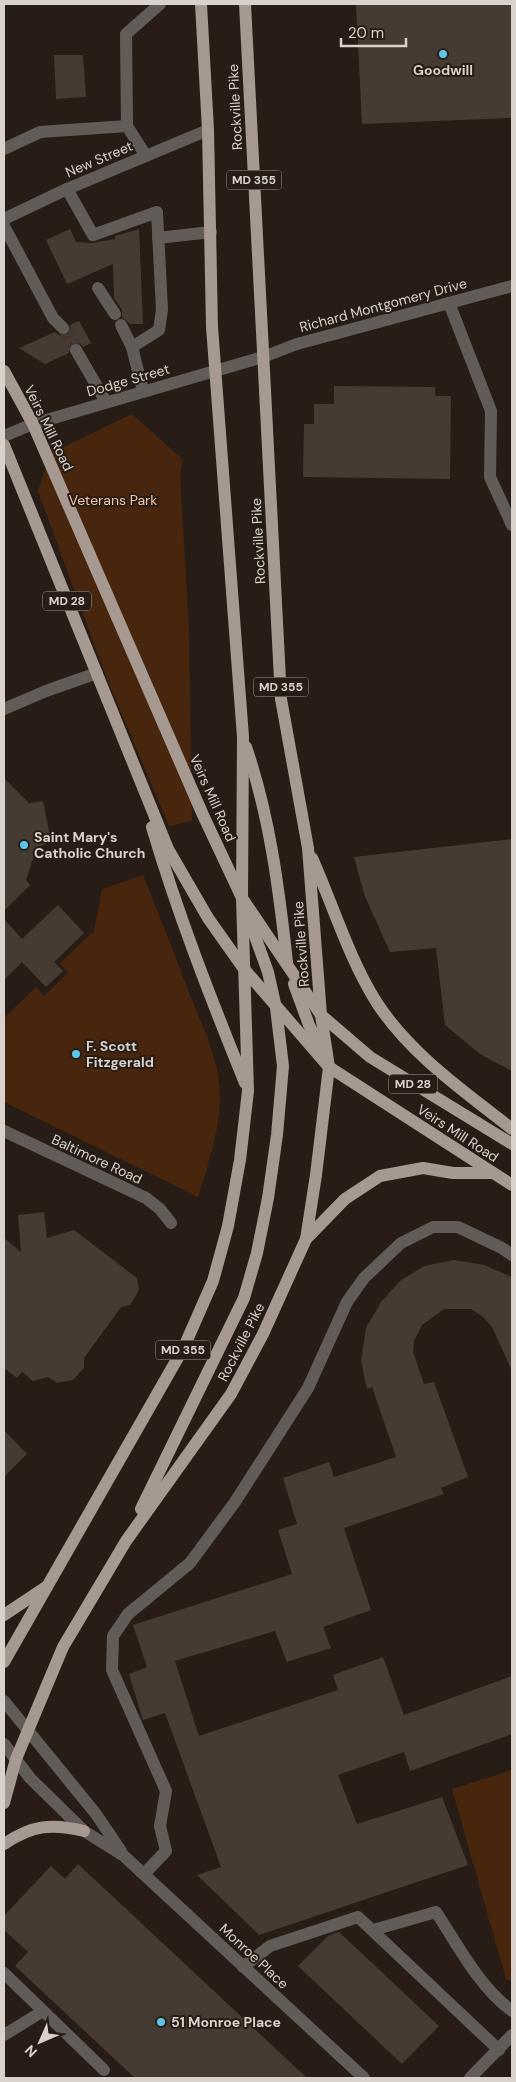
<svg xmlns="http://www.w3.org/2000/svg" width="516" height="2082" font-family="'DM Sans',sans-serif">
	<rect width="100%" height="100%" fill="#271d16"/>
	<g fill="#47260d">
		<path d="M132,414L183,460L180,474L189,630L192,821L169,826L107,679L38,491L52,449L55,451Z"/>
		<path d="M143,875C159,915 175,955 190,995C203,1027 220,1062 220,1097C220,1129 208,1166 198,1197L4,1102V1018L36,987L44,996L68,973L60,963L94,931L102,889Z"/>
		<path d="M512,1770V1981L506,1979L452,1789Z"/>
	</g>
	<g fill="#463b33">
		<path d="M356,4H512V118L362,124Z"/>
		<path d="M54,55H83L86,97L56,99Z"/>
		<path d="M70,229L76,242L92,243L115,239V236L139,229L143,324H130L122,317V310L114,298L113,264L67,284L46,240Z"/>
		<path d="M79,321L91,343L83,347L80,343H72L69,346V353L45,364L19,348L55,332L60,336H66L71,331L70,325Z"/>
		<path d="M334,386L435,387V396H451L450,479L303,477L304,424H314V404H334Z"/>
		<path d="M4,778L29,803L43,801L51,841L36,849L26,880L30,885L4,911Z"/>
		<path d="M512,839V1071L480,1054L445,1025L436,948L390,952L364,894L354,857Z"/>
		<path d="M58,905L84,933L54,962L63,971L46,987L22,962L4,980V919L22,939Z"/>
		<path d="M44,1212L47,1238L74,1230L137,1278L139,1290L130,1305L121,1307L84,1358V1368L73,1380L57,1383L48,1377L33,1381L22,1372L17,1378L4,1368V1238L21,1252L18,1215Z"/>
		<path d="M454,1260L484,1265L512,1277V1371L492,1327L483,1317L471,1309H444L422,1325L414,1341L413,1352L424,1384L434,1382L468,1477L441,1488L444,1494L344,1528L371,1610L323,1627L331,1648L287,1662L275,1631L175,1661L199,1736L338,1690L333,1675L383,1657L404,1715L512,1676V1734L410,1771L404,1752L338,1775L357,1824L442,1797L468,1865L259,1935L197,1875L221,1867L165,1713L143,1720L129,1674L147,1667L133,1625L292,1574L278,1530L297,1524L283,1478L329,1462L334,1477L396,1457L372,1387L367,1389L361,1361L366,1328L381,1302L400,1281L424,1266Z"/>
		<path d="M4,1430L27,1454L4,1477Z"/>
		<path d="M78,1864L307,2078H135L15,1966L28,1952L4,1930V1916L51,1866L65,1879Z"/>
		<path d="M339,1932L439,2026L402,2064L298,1966L328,1936Z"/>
	</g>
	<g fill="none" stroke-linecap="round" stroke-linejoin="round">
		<path stroke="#423831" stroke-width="12" stroke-dasharray="12 6" stroke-linecap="butt" d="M63,328L76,350"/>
		<g stroke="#625c58" stroke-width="12">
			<path d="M127,126L126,34L160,4"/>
			<path d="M4,149L40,132L127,126L146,156"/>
			<path d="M67,189L93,235L157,212L162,310L159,330L132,347"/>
			<path d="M4,219L67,189L208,130"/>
			<path d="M4,226L53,318L63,328"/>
			<path d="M158,238L211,232"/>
			<path d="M98,288L115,314"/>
			<path d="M449,303L491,411L490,477L512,525"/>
			<path d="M121,325L132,347L143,391"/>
			<path d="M76,350L106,402"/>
			<path d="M4,436L33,424L263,357L297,344L512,286"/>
			<path d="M4,709L46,691L97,673"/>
			<path d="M4,1131L146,1198L160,1209L171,1223"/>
			<path d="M4,1701L96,1814L121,1851"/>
			<path d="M4,1744L30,1778L84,1831L124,1856L364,2078"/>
			<path d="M144,1874L166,1851L160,1826L166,1791L112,1670L113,1636L128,1614L190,1563L235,1502L308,1388L347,1302L364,1278L401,1243L433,1227H458L502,1248L512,1255"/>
			<path d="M373,1930L436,1912C458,1945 479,1987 512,2011"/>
			<path d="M243,1967L270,1946L358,1917L499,2050"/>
			<path d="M4,1973L104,2070"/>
			<path d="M4,2035L43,2011"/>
			<path d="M470,2078L512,2035"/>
		</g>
		<g stroke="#a59992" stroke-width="12">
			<path d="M4,371L33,424L203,815L242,898L321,1015L370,1057L512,1144"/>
			<path d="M4,445L168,849L208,918L244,969L329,1067L512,1185"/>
			<path d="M246,747C270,817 279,890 287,962"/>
			<path d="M152,827C178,915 211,999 245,1083"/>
			<path d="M312,858C333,905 349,959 377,1003C411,1055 464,1091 512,1129"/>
			<path d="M294,984L309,1025L322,1053"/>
			<path d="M306,1239L345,1199L380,1176L423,1168L453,1173H491"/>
			<path d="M141,1509L244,1298L257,1253L268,1198L277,1135L283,1066L276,1008L268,972L247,914"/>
			<path d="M4,1615L46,1587"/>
			<path d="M4,1662L184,1347L213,1281L228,1226L240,1160L248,1091L242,898L243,737L212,327L208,130L201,4"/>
			<path d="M4,1803L16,1759L63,1647L126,1541L231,1394L263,1334L306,1239L316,1175L329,1067L321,1015L308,848L281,699L245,4"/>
			<path d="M4,1844C32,1825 52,1823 84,1831"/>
		</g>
	</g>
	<g fill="#5ac8e6" stroke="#271d16" stroke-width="2">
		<circle cx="443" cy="54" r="5"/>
		<circle cx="24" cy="845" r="5"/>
		<circle cx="76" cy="1054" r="5"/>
		<circle cx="161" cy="2022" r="5"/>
	</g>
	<g text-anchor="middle" stroke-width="4" stroke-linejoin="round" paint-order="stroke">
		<g fill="#271d16" stroke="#a39b95" stroke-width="1">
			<rect x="226.5" y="170.5" width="55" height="19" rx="4"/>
			<rect x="43" y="591.5" width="48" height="19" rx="4"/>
			<rect x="253.5" y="677.5" width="55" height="19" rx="4"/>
			<rect x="389" y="1074.5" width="48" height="19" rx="4"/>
			<rect x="155.5" y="1340.5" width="55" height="19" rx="4"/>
		</g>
		<g font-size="12" font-weight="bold" fill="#d8d1cc">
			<text x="254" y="184">MD 355</text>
			<text x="67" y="605">MD 28</text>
			<text x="281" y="691">MD 355</text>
			<text x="413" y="1088">MD 28</text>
			<text x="183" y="1354">MD 355</text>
		</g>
		<g font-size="14" font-weight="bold" fill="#d8d1cc" stroke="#271d16" text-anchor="start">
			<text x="443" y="75" text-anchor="middle">Goodwill</text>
			<text x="34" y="842">Saint Mary's<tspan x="34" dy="16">Catholic Church</tspan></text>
			<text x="86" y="1051">F. Scott<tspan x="86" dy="16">Fitzgerald</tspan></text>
			<text x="171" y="2027">51 Monroe Place</text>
		</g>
		<g font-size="14" fill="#d8d1cc" stroke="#271d16">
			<text transform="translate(235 107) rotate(-93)" y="5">Rockville Pike</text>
			<text transform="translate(99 159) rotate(-23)" y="5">New Street</text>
			<text transform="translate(383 305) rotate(-15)" y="5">Richard Montgomery Drive</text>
			<text transform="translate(128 380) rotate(-16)" y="5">Dodge Street</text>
			<text transform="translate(49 428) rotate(64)" y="5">Veirs Mill Road</text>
			<text transform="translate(258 541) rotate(-93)" y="5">Rockville Pike</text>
			<text transform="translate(213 798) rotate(66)" y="5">Veirs Mill Road</text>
			<text transform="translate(301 944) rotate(-94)" y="5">Rockville Pike</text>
			<text transform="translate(458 1133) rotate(33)" y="5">Veirs Mill Road</text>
			<text transform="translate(97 1159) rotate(25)" y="5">Baltimore Road</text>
			<text transform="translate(241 1342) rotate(-63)" y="5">Rockville Pike</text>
			<text transform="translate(254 1956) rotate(43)" y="5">Monroe Place</text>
		</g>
		<g font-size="14" fill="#f5c4a3" stroke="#271d16">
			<text x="113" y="505">Veterans Park</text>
		</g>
	</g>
	<rect width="516" height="2082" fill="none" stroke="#d8d1cc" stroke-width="10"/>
	<g transform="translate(40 2042) rotate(225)" stroke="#271d16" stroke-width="4" paint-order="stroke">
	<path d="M0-4L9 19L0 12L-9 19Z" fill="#d8d1cc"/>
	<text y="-8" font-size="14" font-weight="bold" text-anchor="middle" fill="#d8d1cc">N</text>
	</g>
	<path d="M341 38v8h65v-8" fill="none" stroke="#d8d1cc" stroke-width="2.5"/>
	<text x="348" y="38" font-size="15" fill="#d8d1cc" stroke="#271d16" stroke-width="4" paint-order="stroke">20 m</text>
</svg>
